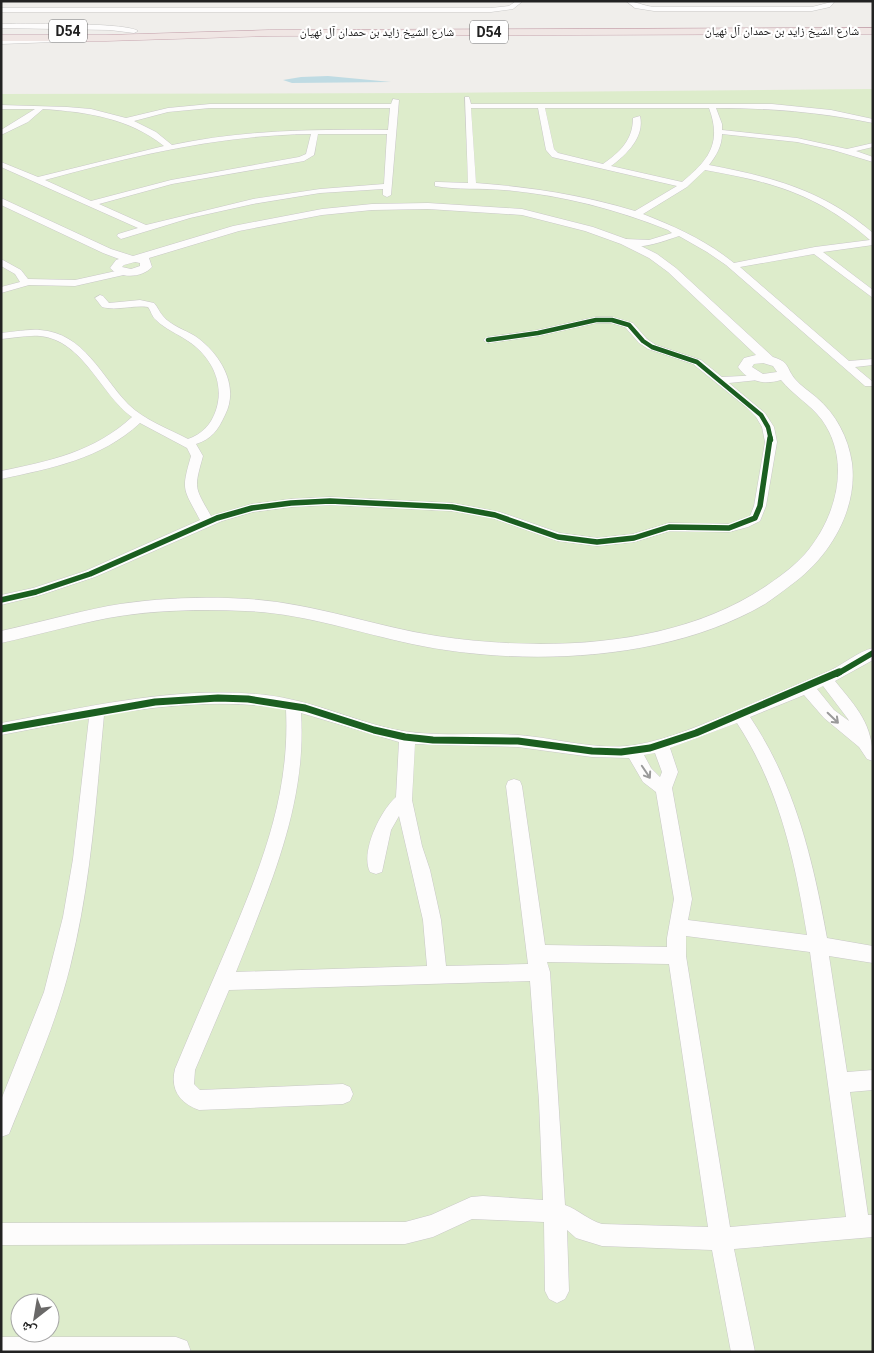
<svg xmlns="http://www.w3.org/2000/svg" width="874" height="1353" font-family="Roboto,'Noto Naskh Arabic',sans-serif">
	<rect width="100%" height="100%" fill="#f0eeeb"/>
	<path fill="#ddeccb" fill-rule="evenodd" d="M873,89V1352H1V94L430,93ZM20,1303H50V1333H20Z"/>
	<path fill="#bfdbe3" d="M328,76L391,82L292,83L283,80L301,77Z"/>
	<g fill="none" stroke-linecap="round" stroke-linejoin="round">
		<g stroke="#c9c8c7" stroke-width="1">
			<g id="minor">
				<path d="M516,1H523L513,9L491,12H1V8H491L509,6Z"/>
				<path d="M626,1C635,1 644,6 654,7H812L835,1L830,7L812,11H654L635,8Z"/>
				<path d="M465,97H469L471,104H772L831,110L873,119V123C819,112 770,108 716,108L722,124V130L797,138L847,149L873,143V147L856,151L873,157V162L833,150L797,142L722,134C722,146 716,156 709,165C772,177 823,190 873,233V245L823,252L873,290V298L814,254L740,267L849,361L873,359V365L855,367L873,382V386H865L726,265L707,252L679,236C664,241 634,253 621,242L625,239L649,240L672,233L668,230C615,209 561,195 504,190C482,188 457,190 435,186V182H438L468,183ZM471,108H538L546,150L552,157L677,186L635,211C583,195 530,187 476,183ZM545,108H709C722,143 709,160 682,182L611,166C626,155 645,137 640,116L633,118C633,140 620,152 603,164L558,153L554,149ZM705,170C773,182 817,194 870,240L815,247L734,263C707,241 676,227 643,214L687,187Z"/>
				<path d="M393,99L399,100L391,195L387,197L383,195V189L320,193L253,204L190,218L121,239L117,236L118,234L138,228L1,167V162L38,177L164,146C129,118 87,112 43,109L28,122L1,135V130L35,109H1V105L67,107L91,109L126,118L168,108L210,104H391ZM210,108H390L388,130C314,129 244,130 172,145L156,132L134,121L168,112ZM311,134L306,154L299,157L171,180L91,201L45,180C132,156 220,135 311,134ZM318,134H387L384,184L320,189L253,199L146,225L99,204L172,184L304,161L314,155Z"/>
				<path d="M1,259L21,270L28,279L75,280L125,269L130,272L128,274L75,286L29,285L1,293V287L20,282L15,274L1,266Z"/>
				<path d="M100,295L103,296L109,303L140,300L154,303C158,307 159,312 163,316C170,325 185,330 195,336C220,353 240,386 225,415C218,430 212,439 196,444L203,456C194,489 194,486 211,516L252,504L291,499L330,497L452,503L500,512L560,533L597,538L633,534L669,523L729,524L750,516L754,506L765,442L762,427L756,417L746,407L693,364L648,349L639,343L625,327L611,323H596L538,336L488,343L483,340L488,337L538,330L596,317H612L633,323L647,339L656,345L701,360L722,377L762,375L763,377L758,380L729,383L765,413L774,427L777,442L766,506L760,521L748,527L729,532L670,531L634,542L597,546L558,541L492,518L452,511L330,505L291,507L253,512L222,521L95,577L41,595L1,605V595L33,588L85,571L200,520C183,488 181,491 191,456L187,448L140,423C101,459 52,468 1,479V471C50,461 94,452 132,417C101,395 83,340 40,336C28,335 14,338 1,339V333C14,332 27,329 40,330C84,333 101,376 128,404C144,420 169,429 188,439C202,434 211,425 216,410C225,383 211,356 188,341C178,334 165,329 156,320C152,317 151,311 148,307C132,305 117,311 102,307L95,298Z"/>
				<path d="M873,648V660L835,681C857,708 873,724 873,761L867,759L859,747L824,718L804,695L750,717C795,784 813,860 827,938L873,946V963L829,956L847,1072L873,1070V1090L850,1092L868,1215H873V1237L734,1249L755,1352H731L712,1250L602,1246L576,1238L567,1230L569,1291L565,1299L557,1303L549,1299L545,1291L544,1222L472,1219L433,1237L405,1244L1,1245V1223L405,1222L431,1215L471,1197L483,1196L543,1200L539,1101L530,981L229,990L195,1070L194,1084L200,1090L343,1084L350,1087L353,1094L350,1101L343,1104L199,1110C180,1103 170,1090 175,1069C194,1023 214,978 233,933C264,859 290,791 286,709C225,699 165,705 104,715C96,800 91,884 70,967C56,1024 31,1079 9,1134L1,1137V1100L44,992L63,917L73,859L89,718L1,735V723C88,707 177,685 266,695C310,700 349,719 392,729C434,738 476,732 518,735C557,738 596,751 635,745C671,739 705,723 738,710C768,697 799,684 829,671C844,664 857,652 873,648ZM823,686L848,719L849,721L834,710L817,689ZM301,713L399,742L396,797C380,811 360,853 370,872L376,874L382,872L391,830L399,816L423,920L427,966L236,972C269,888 307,805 301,713ZM737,723C779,787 795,860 807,935L688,920L692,899L672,788L678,772L670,748ZM415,744L518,747L592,757L629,758L643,782L656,792L674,899L667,938V947L545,945L522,786L520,781L514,779L508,781L506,786L528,964L446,966L441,920L430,870L422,846L412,800ZM655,753L662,772L660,777L651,768L644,755ZM686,936L810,952L846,1217L730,1227L686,956ZM547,962L669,964L708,1227L602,1224C588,1220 579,1210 565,1205L550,972Z"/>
			</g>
		</g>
		<g stroke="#c9c8c7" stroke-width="1">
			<g id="tertiary">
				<path d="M1,24C24,24 125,22 138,31L134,33L110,30L1,28Z"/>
				<path d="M77,37L81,39L80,41L1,44V40Z"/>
				<path d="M1,198L111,249L133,256L233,226L322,209L372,204L428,203L522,209L593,227L629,240L657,254L676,268L773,357C790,362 786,368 795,379C801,386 809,391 816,397C836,414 848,437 852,463C858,510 829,558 791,585C783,591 774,598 765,604C666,662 521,667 412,644C356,632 302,613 245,611C200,609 153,610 108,618C72,625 37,635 1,643V631C37,623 72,613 108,606C153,598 202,596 248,599C313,603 373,626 437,636C544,652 677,648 769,584C782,575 794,566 805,554C836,518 852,462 822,420C810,404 793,395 781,380C764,385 749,382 738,367L744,358L756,355L668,272L649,258L621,244L585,231L522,215L428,209L372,210L322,215L239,231L149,258L152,267C142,278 120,279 110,268L116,260L119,259L103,253L1,205ZM135,262L140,263V266L131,269L122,267L124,265ZM763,363L773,366L777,372L763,374L752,367L754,364Z"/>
				<path d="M1,1337H176L187,1341L191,1352H1Z"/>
			</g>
		</g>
		<g stroke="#c5a2ac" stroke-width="1">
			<path id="trunk" d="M873,28V34L269,36L106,41H1V35H106L269,30Z"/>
		</g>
		<use href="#minor" fill="#fdfcfc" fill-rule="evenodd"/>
		<use href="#tertiary" fill="#fdfcfc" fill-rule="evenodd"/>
		<use href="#trunk" fill="#f0e6e4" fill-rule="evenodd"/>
		<g stroke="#fff" stroke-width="6">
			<path id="cycleway-far2" d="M488,340L538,333L596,320H612L629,325L643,341L652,347L697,362L761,415L768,427L771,440"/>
		</g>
		<g stroke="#fff" stroke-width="8">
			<g id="cycleway-far1">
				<path d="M1,600L36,592L90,574L217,518L252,508L291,503L330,501L452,507L495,515L558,537L597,542L634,538L669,527L729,528L755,518L760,506L770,438"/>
				<path d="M837,674L873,653"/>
			</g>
		</g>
		<g stroke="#fff" stroke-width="10">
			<path id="cycleway" d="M1,729L155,702L218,698L248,699L305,708L374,730L405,737L433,740L518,741L592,751L621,752L650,748L696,733L839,672"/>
		</g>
		<use href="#cycleway-far2" stroke="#1b5e20" stroke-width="4.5"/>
		<use href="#cycleway-far1" stroke="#1b5e20" stroke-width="5.5"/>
		<use href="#cycleway" stroke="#1b5e20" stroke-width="7"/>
	</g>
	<defs><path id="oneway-shaft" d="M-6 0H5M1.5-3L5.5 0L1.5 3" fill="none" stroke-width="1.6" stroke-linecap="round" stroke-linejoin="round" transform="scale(1.25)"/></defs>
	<g stroke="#9a9a9a">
		<use href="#oneway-shaft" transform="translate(833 718) rotate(44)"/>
		<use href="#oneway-shaft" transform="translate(646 772) rotate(56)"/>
	</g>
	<g text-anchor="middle" stroke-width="4.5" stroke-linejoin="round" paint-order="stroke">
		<g font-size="12" fill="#222" stroke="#fff">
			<text x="782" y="35">شارع الشيخ زايد بن حمدان آل نهيان</text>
			<text x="377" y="36">شارع الشيخ زايد بن حمدان آل نهيان</text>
		</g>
		<g fill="#fff" stroke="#646464" stroke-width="1">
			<rect x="49" y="19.5" width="38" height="23" rx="4"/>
			<rect x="470" y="20.5" width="38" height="23" rx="4"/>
		</g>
		<g font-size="14" font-weight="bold" fill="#222">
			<text x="68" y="36">D54</text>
			<text x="489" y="37">D54</text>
		</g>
	</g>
	<rect width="874" height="1353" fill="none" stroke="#222222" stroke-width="5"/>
	<g transform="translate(35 1318) rotate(211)"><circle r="24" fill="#ffffff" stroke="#a7a7a7"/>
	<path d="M0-4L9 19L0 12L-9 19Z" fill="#6a6968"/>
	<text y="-8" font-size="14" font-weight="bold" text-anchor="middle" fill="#222222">ش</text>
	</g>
</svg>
